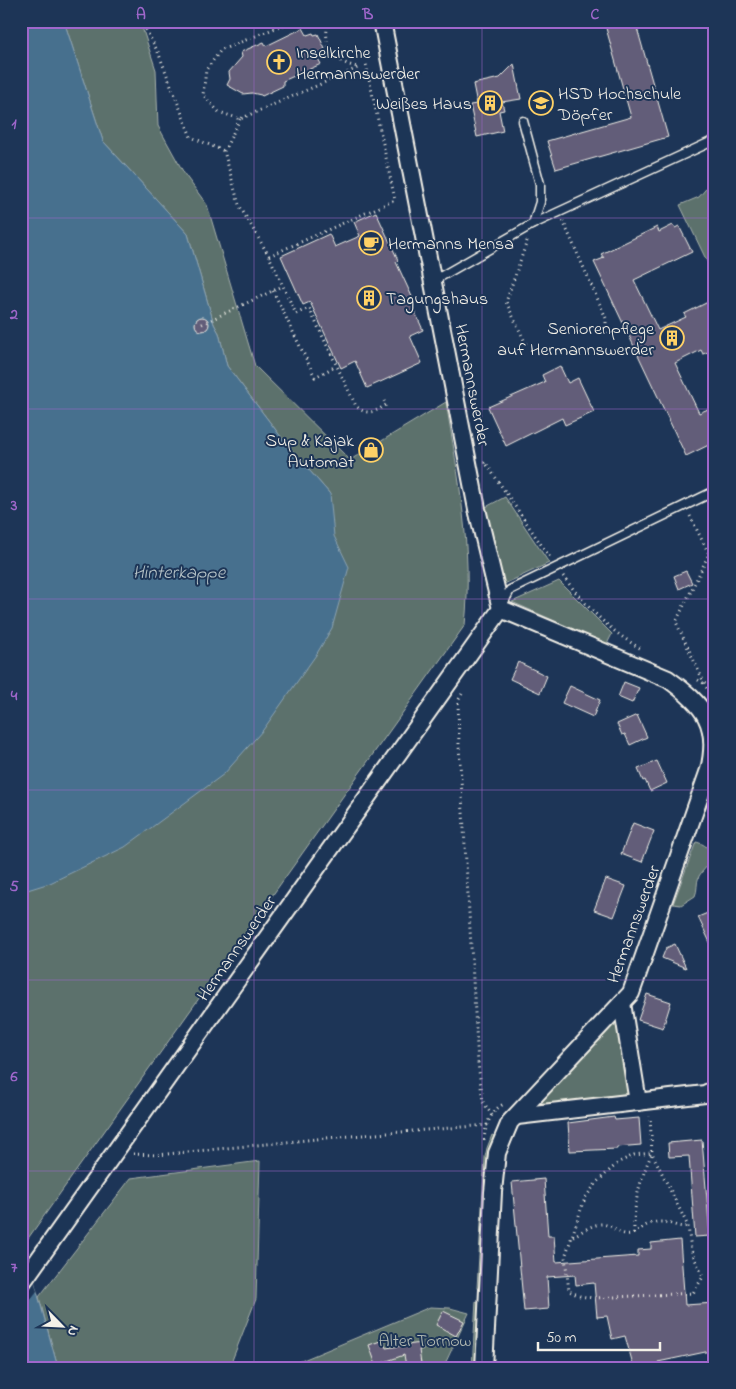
<svg xmlns="http://www.w3.org/2000/svg" width="736" height="1389" font-family="'Indie Flower',sans-serif">
	<rect width="100%" height="100%" fill="#1d3557"/>
	<filter id="ink" filterUnits="userSpaceOnUse"><feTurbulence type="fractalNoise" baseFrequency=".02" numOctaves="2"/><feDisplacementMap in="SourceGraphic" scale="10" xChannelSelector="R" yChannelSelector="G"/><feConvolveMatrix kernelMatrix="1 2 1 2 8 2 1 2 1" color-interpolation-filters="sRGB"/></filter>
	<g filter="url(#ink)">
		<g fill="#5b716c" stroke="#a8b1aa">
			<path d="M64,21H140L156,70L158,126L185,175L207,205L255,366L350,460L446,402C458,476 473,550 465,625L24,1244L21,1234V856L330,494L288,446L227,366L219,333L214,324L188,234L103,141Z"/>
			<path d="M715,178V278L680,205L699,197Z"/>
			<path d="M505,497L549,563L500,586L484,508Z"/>
			<path d="M559,581L612,634L607,644L512,602Z"/>
			<path d="M696,842C706,844 715,852 709,863C707,867 702,871 699,876C696,883 698,890 695,896L681,905L673,904Z"/>
			<path d="M613,1025L619,1027L632,1094L548,1105L544,1104L541,1100L610,1026Z"/>
			<path d="M492,1135L497,1137L483,1284L477,1288L485,1157L487,1148Z"/>
			<path d="M260,1161L256,1299L229,1368H58L39,1297L131,1178Z"/>
			<path d="M476,1301L482,1306L478,1368H472Z"/>
			<path d="M430,1307L450,1308L469,1313L443,1368H284Z"/>
		</g>
		<g fill="#466f8e" stroke="#8ca3b2">
			<path d="M21,21H64L103,141L188,234L214,324L219,333L227,366L288,446L330,494L334,536L349,567L332,628L316,655L263,730L224,774L125,847L50,883L21,892Z"/>
			<path d="M21,1234L24,1244L58,1368H21Z"/>
		</g>
		<path fill="#1d3557" d="M29,1262L37,1291L21,1312V1270Z"/>
		<g fill="#625d79" stroke="#f4f1e8">
			<path d="M604,21H635L668,137L556,169L547,141L631,117Z"/>
			<path d="M303,28L307,35L313,33L314,35L318,34L325,49L322,51L323,54L317,57L321,64L283,81V86L262,96L261,95L252,93L243,94L227,85L230,79L229,72L242,57L241,52L264,42L266,46Z"/>
			<path d="M514,64L521,99L502,102L504,110L499,111L503,131L477,137L470,105L477,104L473,84L500,78Z"/>
			<path d="M376,212L398,260L396,262L414,301L411,303L423,330L410,336L422,363L367,388L355,361L341,368L310,302L303,305L281,256L329,234L335,247L360,236L354,222Z"/>
			<path d="M673,225L675,228L679,226L692,252L634,280L658,330L686,317L684,314L710,301L715,311V349L703,354L701,350L675,363L699,413L715,406V442L686,456L594,262L604,258L601,254L657,227L659,232Z"/>
			<circle cx="202" cy="324" r="7"/>
			<path d="M560,366L568,383L578,378L594,412L565,425L562,418L506,446L488,407L545,382L542,375Z"/>
			<path d="M686,571L692,583L679,589L674,576Z"/>
			<path d="M518,662L547,676L540,693L510,679Z"/>
			<path d="M624,682L639,688L632,703L618,697Z"/>
			<path d="M570,686L600,700L593,717L562,703Z"/>
			<path d="M637,715L647,737L630,745L625,734L622,735L617,724Z"/>
			<path d="M657,761L667,783L650,791L645,780L643,781L638,769Z"/>
			<path d="M633,823L654,831L642,862L621,854Z"/>
			<path d="M606,879L626,886L614,917L594,910Z"/>
			<path d="M715,910V953L698,917Z"/>
			<path d="M675,944L686,968L662,958L666,948Z"/>
			<path d="M647,994L671,1002L663,1028L638,1020Z"/>
			<path d="M614,1117L615,1120L639,1118L641,1145L617,1147V1149L570,1151L568,1123Z"/>
			<path d="M702,1140L710,1236L695,1237L689,1156L669,1157L668,1143Z"/>
			<path d="M544,1179L548,1236H554L556,1262L638,1256V1250L651,1249V1243L680,1240L685,1305L715,1303V1348L710,1349V1351L658,1362L660,1368H634L625,1336L612,1339L607,1316L597,1317L594,1283L576,1285L575,1275L547,1277L549,1309L524,1311L512,1182Z"/>
			<path d="M443,1311L464,1321L456,1336L436,1325Z"/>
			<path d="M383,1340L386,1348L421,1343L423,1349L419,1350L421,1364L406,1366L404,1355L376,1365L369,1345Z"/>
		</g>
		<g fill="none" stroke-linecap="round" stroke-linejoin="round">
			<g stroke="#f4f1e8" stroke-width="11">
				<g id="lane">
					<path d="M523,121L540,184V202L533,224"/>
					<path d="M433,281L533,224L715,140"/>
					<path d="M502,606L510,590L715,491"/>
				</g>
			</g>
			<g stroke="#f4f1e8" stroke-width="20">
				<g id="street">
					<path d="M622,1003L638,1102"/>
					<path d="M517,1116L705,1094L715,1089"/>
					<path d="M21,1284L501,609L477,509L382,21"/>
					<path d="M484,1368L493,1192L497,1153L510,1122L631,993L709,770C720,724 704,705 668,679L501,609"/>
				</g>
			</g>
			<g stroke="#f4f1e8" stroke-width="3" stroke-dasharray="1 4" stroke-linecap="butt">
				<path d="M141,21L158,52L191,137L224,151"/>
				<path d="M293,21L221,50L206,70L203,95L219,112L240,119L360,67"/>
				<path d="M329,21C321,45 334,63 358,67"/>
				<path d="M240,119L224,151L239,205L269,256L296,314L309,308L356,406C367,416 375,412 386,405L384,401"/>
				<path d="M563,221L606,318V334"/>
				<path d="M269,256L395,200L366,64"/>
				<path d="M273,291L315,377L336,366"/>
				<path d="M202,324L283,286"/>
				<path d="M526,344L506,302L527,241"/>
				<path d="M484,463L485,462L551,559"/>
				<path d="M690,516L709,554L676,622L708,691"/>
				<path d="M563,576C584,604 609,631 640,648"/>
				<path d="M698,680L705,684"/>
				<path d="M462,694L458,701L459,745L478,1063L483,1102L492,1115"/>
				<path d="M484,1140C485,1126 491,1110 504,1104"/>
				<path d="M133,1154L157,1155L326,1138L488,1125"/>
				<path d="M634,1233C633,1205 640,1179 652,1153L634,1155L619,1162L597,1182L585,1198L565,1257L569,1291L580,1296L593,1298L693,1293L703,1277L691,1250L688,1226L652,1153L650,1116"/>
				<path d="M573,1236C582,1232 592,1224 602,1224C613,1225 619,1236 630,1234C640,1232 645,1222 659,1222C671,1221 677,1229 688,1226"/>
			</g>
			<use href="#lane" stroke="#1d3557" stroke-width="8"/>
			<use href="#street" stroke="#1d3557" stroke-width="16"/>
		</g>
	</g>
	<path fill="none" stroke="#9f67cb" stroke-width="1" stroke-opacity="0.55" d="M254,21V1368M482,21V1368M21,218H715M21,409H715M21,599H715M21,790H715M21,980H715M21,1171H715"/>
	<defs>
		<g id="church-ring" transform="scale(1.25)"><circle r="9.5" fill="#1d3557" stroke="#ffd166" stroke-width="1.5"/><path d="M-1.2-6h2.4v3.5h3.3v2.4h-3.3V6h-2.4V-.1h-3.3v-2.4h3.3Z" fill="#ffd166"/></g>
		<g id="building-ring" transform="scale(1.25)"><circle r="9.5" fill="#1d3557" stroke="#ffd166" stroke-width="1.5"/><path d="M-4-6H4V6H1V3H-1V6H-4ZM-2.5-4.3h1.7v1.8h-1.7ZM.8-4.3h1.7v1.8H.8ZM-2.5-1h1.7V.8h-1.7ZM.8-1h1.7V.8H.8Z" fill="#ffd166"/></g>
		<g id="university-ring" transform="scale(1.25)"><circle r="9.5" fill="#1d3557" stroke="#ffd166" stroke-width="1.5"/><path d="M0-5L7-2L0 1L-7-2ZM-4 1L0 2.5L4 1V4Q0 6-4 4Z" fill="#ffd166"/></g>
		<g id="cafe-ring" transform="scale(1.25)"><circle r="9.5" fill="#1d3557" stroke="#ffd166" stroke-width="1.5"/><path d="M-5.5-4.5H6V0H3Q3 3.5 0 3.5H-2.5Q-5.5 3.5-5.5 0ZM3-3.2v2h1.7v-2ZM-6 4.5H4V6H-6Z" fill="#ffd166"/></g>
		<g id="shop-ring" transform="scale(1.25)"><circle r="9.5" fill="#1d3557" stroke="#ffd166" stroke-width="1.5"/><path d="M-5-2.5h2.3a2.7 3.5 0 0 1 5.4 0H5L5.5 6h-11ZM-1.5-2.5h3a1.5 2.3 0 0 0-3 0Z" fill="#ffd166"/></g>
	</defs>
	<g fill-rule="evenodd">
		<use href="#church-ring" x="279" y="62"/>
		<use href="#building-ring" x="490" y="103"/>
		<use href="#university-ring" x="541" y="103"/>
		<use href="#cafe-ring" x="371" y="243"/>
		<use href="#building-ring" x="369" y="298"/>
		<use href="#building-ring" x="672" y="338"/>
		<use href="#shop-ring" x="371" y="450"/>
	</g>
	<g text-anchor="middle" stroke-width="4" stroke-linejoin="round" paint-order="stroke">
		<g font-size="18" fill="#f4f1e8" stroke="#1d3557" text-anchor="start">
			<text x="296" y="58">Inselkirche<tspan x="296" dy="21">Hermannswerder</tspan></text>
			<text x="558" y="99">HSD Hochschule<tspan x="558" dy="21">Döpfer</tspan></text>
			<text x="472" y="109" text-anchor="end">Weißes Haus</text>
			<text x="388" y="249">Hermanns Mensa</text>
			<text x="386" y="304">Tagungshaus</text>
			<text x="654" y="334" text-anchor="end">Seniorenpflege<tspan x="654" dy="21">auf Hermannswerder</tspan></text>
			<text x="354" y="446" text-anchor="end">Sup &amp; Kajak<tspan x="354" dy="21">Automat</tspan></text>
		</g>
		<g font-size="18" fill="#f4f1e8" stroke="#1d3557">
			<text transform="translate(473 385) rotate(79)" y="6">Hermannswerder</text>
			<text transform="translate(633 924) rotate(-70)" y="6">Hermannswerder</text>
			<text transform="translate(236 948) rotate(-55)" y="6">Hermannswerder</text>
		</g>
		<g font-size="18" fill="#b7beb6" stroke="#1d3557">
			<text x="425" y="1346">Alter Tornow</text>
		</g>
		<g font-size="19" font-style="italic" fill="#b7c4c8" stroke="#1d3557">
			<text x="179" y="578">Hinterkappe</text>
		</g>
	</g>
	<rect width="736" height="1389" fill="none" stroke="#1d3557" stroke-width="55"/>
	<g transform="translate(62 1326) rotate(114)" stroke="#1d3557" stroke-width="4" paint-order="stroke">
	<path d="M0-4L9 19L0 12L-9 19Z" fill="#f4f1e8"/>
	<text y="-8" font-size="14" font-weight="bold" text-anchor="middle" fill="#f4f1e8">N</text>
	</g>
	<path d="M538 1342v8h122v-8" fill="none" stroke="#f4f1e8" stroke-width="2.5"/>
	<text x="546" y="1342" font-size="15" fill="#f4f1e8" stroke="#1d3557" stroke-width="4" paint-order="stroke">50 m</text>
	<rect x="28" y="28" width="680" height="1334" fill="none" stroke="#9f67cb" stroke-width="2"/>
	<g font-size="16" text-anchor="middle" font-weight="bold" fill="#9f67cb">
		<text x="141" y="19">A</text>
		<text x="368" y="19">B</text>
		<text x="595" y="19">C</text>
		<text x="14" y="128">1</text>
		<text x="14" y="319">2</text>
		<text x="14" y="510">3</text>
		<text x="14" y="700">4</text>
		<text x="14" y="891">5</text>
		<text x="14" y="1081">6</text>
		<text x="14" y="1272">7</text>
	</g>
</svg>
